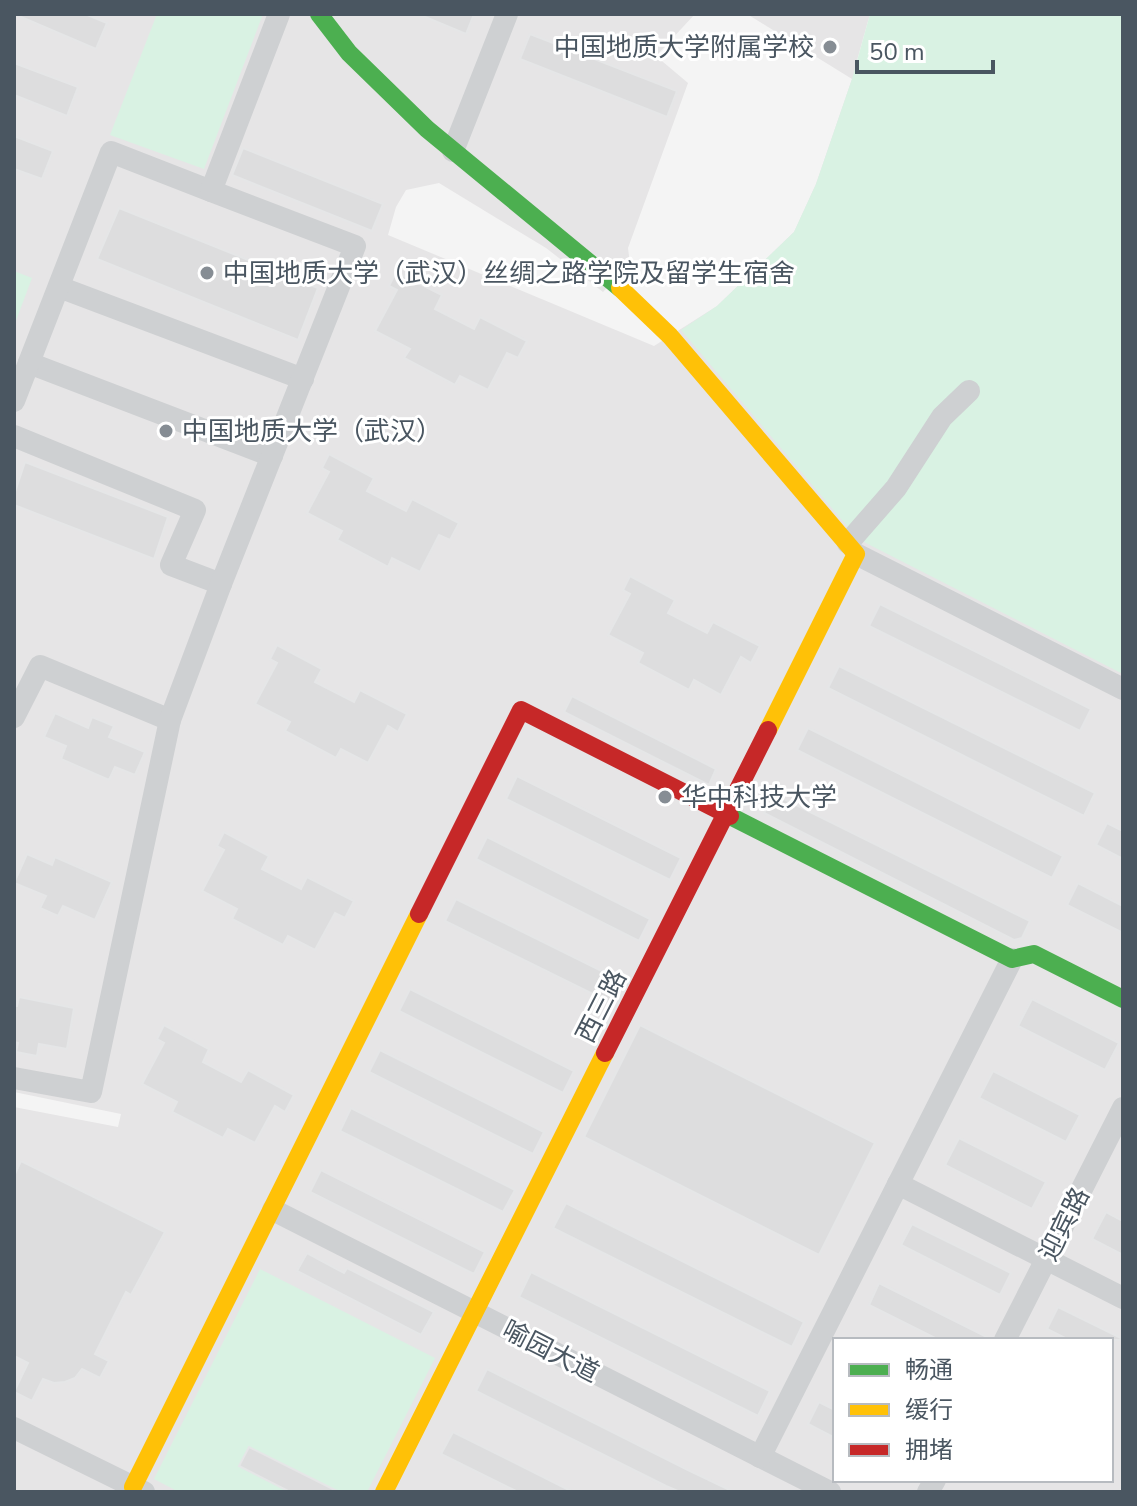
<svg xmlns="http://www.w3.org/2000/svg" width="1137" height="1506" font-family="'Nunito Sans','Noto Sans SC',sans-serif">
	<rect width="100%" height="100%" fill="#f4f4f4"/>
	<path fill="#e6e5e6" fill-rule="evenodd" d="M14,14H695L656,56L688,83L628,248L630,264L603,292L546,248L439,183L406,190L396,207L388,235L654,346L717,306L794,232L816,184L852,79L747,14H870L856,64L1123,14V1492H14V1107L118,1127L121,1114L14,1092ZM835,1340H1111V1480H835Z"/>
	<g fill="#d9f2e3">
		<path d="M157,14H263L204,169L110,135Z"/>
		<path d="M870,14H1123V674L858,539L681,330L717,306L794,232L816,184L852,79Z"/>
		<path d="M14,271L32,278L14,326Z"/>
		<path d="M260,1269L435,1358L367,1492H179L154,1479Z"/>
	</g>
	<g fill="#ddddde" stroke="#e5e6e7" stroke-width="2">
		<path d="M14,14H85L107,23L96,49Z"/>
		<path d="M418,14H474L466,34Z"/>
		<path d="M530,34L677,91L667,117L520,59Z"/>
		<path d="M14,63L78,87L67,116L14,95Z"/>
		<path d="M14,136L53,151L42,179L14,169Z"/>
		<path d="M243,148L383,204L372,231L232,175Z"/>
		<path d="M119,208L318,288L298,340L97,259Z"/>
		<path d="M396,272L442,295L435,309L474,329L480,317L527,341L518,358L507,353L488,390L460,376L455,385L404,358L410,349L375,331L397,290L389,286Z"/>
		<path d="M329,454L374,478L367,491L406,511L412,499L459,523L450,540L439,535L420,572L392,558L388,567L337,540L342,531L307,513L329,472L322,468Z"/>
		<path d="M25,462L168,517L154,559L14,505V495Z"/>
		<path d="M630,576L675,600L668,613L707,633L713,622L760,646L751,663L741,657L721,695L694,680L689,690L638,663L643,653L608,635L630,594L623,590Z"/>
		<path d="M880,604L1091,709L1080,731L869,626Z"/>
		<path d="M277,645L322,669L315,682L354,702L360,690L407,714L398,732L388,726L368,763L341,749L336,758L285,731L290,722L255,704L277,663L270,659Z"/>
		<path d="M839,666L1095,793L1084,816L828,688Z"/>
		<path d="M572,696L716,769L709,785L564,712Z"/>
		<path d="M55,713L88,728L92,717L114,726L109,737L145,752L135,775L115,767L109,780L61,759L66,746L44,737Z"/>
		<path d="M808,728L1063,856L1052,878L797,750Z"/>
		<path d="M517,776L681,858L670,880L506,799Z"/>
		<path d="M774,794L1030,921L1022,938L1014,940L764,813Z"/>
		<path d="M1107,823L1123,831V859L1096,845Z"/>
		<path d="M224,832L269,856L262,869L301,889L307,877L354,901L345,918L335,913L315,950L288,936L283,945L232,919L237,909L202,891L224,850L217,846Z"/>
		<path d="M487,837L650,919L639,941L476,859Z"/>
		<path d="M27,854L52,865L55,857L112,882L95,920L63,906L58,916L40,908L46,896L14,883Z"/>
		<path d="M1078,883L1123,906V933L1067,905Z"/>
		<path d="M456,899L620,980L609,1002L445,921Z"/>
		<path d="M410,989L574,1071L563,1093L399,1011Z"/>
		<path d="M19,997L74,1008L67,1049L39,1044L37,1056L16,1052L18,1043L14,1042V1006H17Z"/>
		<path d="M1032,999L1119,1043L1105,1070L1018,1026Z"/>
		<path d="M164,1025L209,1049L203,1062L241,1082L248,1070L294,1095L285,1112L275,1106L255,1143L228,1129L223,1138L172,1112L177,1102L142,1084L164,1043L157,1039Z"/>
		<path d="M640,1025L875,1143L819,1255L584,1137Z"/>
		<path d="M380,1050L544,1132L533,1154L369,1072Z"/>
		<path d="M993,1071L1080,1115L1066,1142L979,1098Z"/>
		<path d="M351,1108L515,1190L503,1212L340,1131Z"/>
		<path d="M959,1138L1046,1182L1032,1209L945,1165Z"/>
		<path d="M21,1161L165,1232L131,1295L126,1292L95,1354L109,1361L100,1378L82,1369L75,1378L65,1382L54,1383L43,1379L32,1401L14,1392L28,1363L14,1356V1176Z"/>
		<path d="M321,1170L485,1252L474,1274L310,1192Z"/>
		<path d="M566,1203L804,1322L792,1347L553,1228Z"/>
		<path d="M1106,1212L1123,1221V1255L1092,1239Z"/>
		<path d="M912,1224L1011,1273L1000,1295L901,1245Z"/>
		<path d="M307,1253L344,1273L347,1268L434,1312L421,1335L297,1271Z"/>
		<path d="M531,1272L770,1391L758,1416L519,1297Z"/>
		<path d="M879,1283L991,1339V1340H939L869,1305Z"/>
		<path d="M1058,1307L1123,1339V1340H1069L1047,1329Z"/>
		<path d="M487,1369L688,1470L734,1492H680L666,1486L476,1391Z"/>
		<path d="M819,1402L835,1410V1438L808,1424Z"/>
		<path d="M453,1432L573,1492H518L441,1454Z"/>
		<path d="M249,1447L339,1492H290L239,1466Z"/>
	</g>
	<g fill="none" stroke-linecap="round" stroke-linejoin="round">
		<g stroke="#ced0d2" stroke-width="22">
			<path d="M453,151L507,14"/>
			<path d="M59,287L303,379"/>
			<path d="M29,363L272,456"/>
			<path d="M14,401L111,152L211,191"/>
			<path d="M14,436L195,510L171,565L221,584"/>
			<path d="M848,543L896,488L942,417L969,391"/>
			<path d="M856,554L1123,689"/>
			<path d="M14,717L40,666L170,720"/>
			<path d="M14,1078L91,1092L170,720L221,584L355,246L211,191L279,14"/>
			<path d="M898,1184L1123,1298"/>
			<path d="M273,1210L830,1492"/>
			<path d="M1005,1340L1123,1108"/>
			<path d="M14,1428L144,1492"/>
			<path d="M760,1457L1012,959"/>
			<path d="M928,1492L935,1480"/>
		</g>
		<g stroke="#4caf50" stroke-width="18">
			<path d="M319,14L349,53L427,129L620,288"/>
			<path d="M730,816L1012,959L1034,954L1123,999"/>
		</g>
		<g stroke="#ffc107" stroke-width="18">
			<path d="M620,288L670,336L856,554L768,730"/>
			<path d="M133,1487L419,914"/>
			<path d="M384,1492L605,1053"/>
		</g>
		<g stroke="#c62828" stroke-width="18">
			<path d="M419,914L521,710L730,816"/>
			<path d="M605,1053L768,730"/>
		</g>
	</g>
	<g fill="#868d94" stroke="#fff" stroke-width="3">
		<circle cx="830" cy="47" r="8"/>
		<circle cx="207" cy="273" r="8"/>
		<circle cx="166" cy="431" r="8"/>
		<circle cx="665" cy="797" r="8"/>
	</g>
	<g text-anchor="middle" stroke-width="6" stroke-linejoin="round" paint-order="stroke">
		<g font-size="26" fill="#4a5661" stroke="#fff" text-anchor="start">
			<text x="814" y="56" text-anchor="end">中国地质大学附属学校</text>
			<text x="223" y="282">中国地质大学（武汉）丝绸之路学院及留学生宿舍</text>
			<text x="182" y="440">中国地质大学（武汉）</text>
			<text x="681" y="806">华中科技大学</text>
		</g>
		<g font-size="26" fill="#4a5661" stroke="#fff">
			<text transform="translate(601 1006) rotate(-63)" y="9">西三路</text>
			<text transform="translate(1064 1224) rotate(-63)" y="9">迎宾路</text>
			<text transform="translate(551 1351) rotate(27)" y="9">喻园大道</text>
		</g>
	</g>
	<rect width="1137" height="1506" fill="none" stroke="#4a5661" stroke-width="32"/>
	<rect x="833" y="1338" width="280" height="144" fill="#ffffff" stroke="#b7bbc0" stroke-width="2"/>
	<rect x="849" y="1364" width="40" height="12" fill="#4caf50" stroke="#b7bbc0" stroke-width="2"/>
	<text x="905" y="1378" font-size="24" fill="#4a5661">畅通</text>
	<rect x="849" y="1404" width="40" height="12" fill="#ffc107" stroke="#b7bbc0" stroke-width="2"/>
	<text x="905" y="1418" font-size="24" fill="#4a5661">缓行</text>
	<rect x="849" y="1444" width="40" height="12" fill="#c62828" stroke="#b7bbc0" stroke-width="2"/>
	<text x="905" y="1458" font-size="24" fill="#4a5661">拥堵</text>
	<path d="M857 60v12h136v-12" fill="none" stroke="#4a5661" stroke-width="4"/>
	<text x="869" y="60" font-size="24" fill="#4a5661" stroke="#ffffff" stroke-width="6" paint-order="stroke">50 m</text>
</svg>
